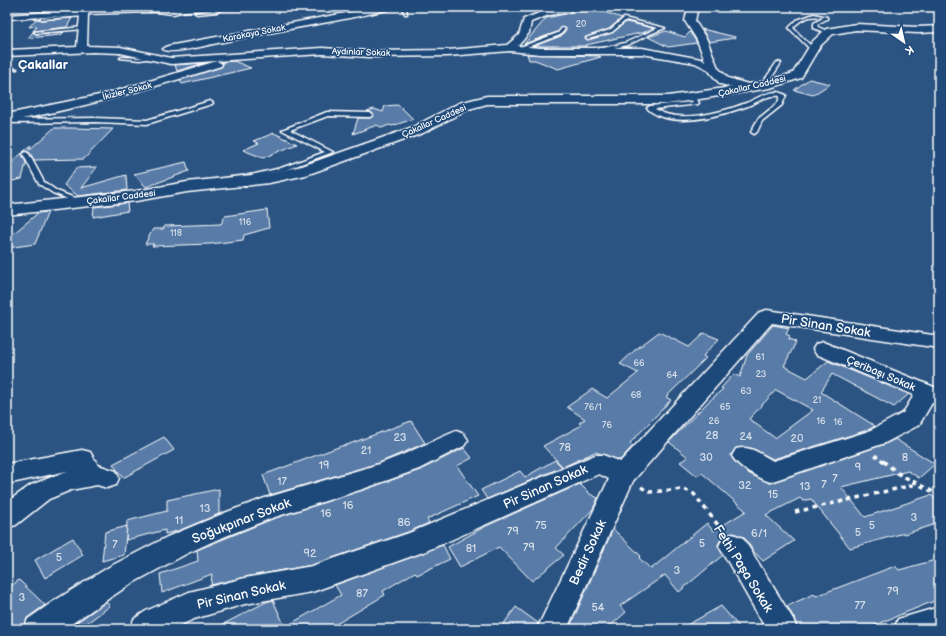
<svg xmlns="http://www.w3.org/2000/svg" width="946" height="636" font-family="'Balsamiq Sans',sans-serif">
	<rect width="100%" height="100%" fill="#2b5483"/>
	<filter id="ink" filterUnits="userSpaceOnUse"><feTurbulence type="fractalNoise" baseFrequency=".025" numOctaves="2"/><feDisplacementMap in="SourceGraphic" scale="8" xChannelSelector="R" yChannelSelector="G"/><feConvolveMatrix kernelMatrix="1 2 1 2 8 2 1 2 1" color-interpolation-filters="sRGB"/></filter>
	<g filter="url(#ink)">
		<g fill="#597ba7" stroke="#fff" fill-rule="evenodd">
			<path d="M48,7H78L77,9L44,11Z"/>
			<path d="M571,7H589L622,18L609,29L586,37L585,38L587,40L612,33L626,22L653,28L645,32L586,45L587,46H534L561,36L566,29L562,27L557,32L524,44L546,18L570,13Z"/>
			<path d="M72,18L67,27L33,31L37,26L29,27L36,19L42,20Z"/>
			<path d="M702,29L735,37V38L709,42Z"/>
			<path d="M666,31L685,37L690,32L697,43L668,47L648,37Z"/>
			<path d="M33,32L36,34L64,32L61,35L28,38Z"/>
			<path d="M527,54L599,56L601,57L558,69L535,60H529Z"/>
			<path d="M234,61L251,68L182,84L180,80L221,67L223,64L222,62Z"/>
			<path d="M204,63L177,71L175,65Z"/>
			<path d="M809,79L830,84L813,95L794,90Z"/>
			<path d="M397,105L401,107L413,119L392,126L389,125L382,128L377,125L353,134L358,118H370L374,115L371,112L367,111L374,109L383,112L385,106Z"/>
			<path d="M54,128H71L113,129L84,159L34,160L30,153L27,151L23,152L31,145L29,150Z"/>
			<path d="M274,133L297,144L263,158L243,150L259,143L254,141Z"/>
			<path d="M22,153L26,163L22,179L7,182V167Z"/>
			<path d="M186,162L189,171L146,187L134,174Z"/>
			<path d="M97,167L81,188L126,175L127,190L78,196L64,185L76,168Z"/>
			<path d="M127,203L128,211L93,217L94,207Z"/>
			<path d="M267,210L269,228L244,235L243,240L210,244L152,246L154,244H145L153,229H163L165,226L221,224L225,216Z"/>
			<path d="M48,212L35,244L7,248L13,234L38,213Z"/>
			<path d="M773,325L789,328L786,334L790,336L789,339L796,342L784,366L807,378L828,361L909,394L894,407L832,374L821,392L875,426L868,430L773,459L751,448H736L731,455L734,461L748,473L770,483L885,444L895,439L935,464L919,478L908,471L841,487L865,517L931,495L939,503V523L905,534L904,533L850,548L811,499L803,501L800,498L766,515L794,541L763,561L754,552L744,537L732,533L722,537L718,545L723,555L679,592L665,575L620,606L626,612L607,629H569L613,529L641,556L639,558L651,569L707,523L713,531L746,511L702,473L697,476L680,462L688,457L669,442L707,403L723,389L721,388L734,374L740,377L747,355ZM776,390L813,410L775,438L749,419Z"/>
			<path d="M659,332L689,347L704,333L719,339L703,356L706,358L666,397L671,400L630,443L633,446L620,460L595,452L563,467L543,446L582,425L579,423L585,419L567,407L592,389L607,398L638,373L620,364L635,350Z"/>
			<path d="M411,421L425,443L379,463L270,495L263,475L344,445V446Z"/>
			<path d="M164,437L174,450L123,478L113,464Z"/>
			<path d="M464,448L472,458L457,466L478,496L427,519L429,523L408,532L312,565L245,577L211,585L212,574L162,593L160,574L198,561L197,550L272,519L363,490L420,470Z"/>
			<path d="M555,460L562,467L487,499L481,490L520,471L525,477Z"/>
			<path d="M580,484L590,494L598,498L593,509L556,548L564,555L532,581L499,547L460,567L448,547L486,526Z"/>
			<path d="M219,489V514L178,531L165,534V530L126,540L127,521L167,511V500Z"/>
			<path d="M127,526L124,555L102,561L105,532Z"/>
			<path d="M73,538L83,555L45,578L35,560Z"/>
			<path d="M443,545L450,559L417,575L415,572L383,591L385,595L328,629H214L266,602L273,600L285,627L341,595L335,585Z"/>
			<path d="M939,559V599L865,629H798L794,618L787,606L814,594L816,596L895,566L899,570Z"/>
			<path d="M19,580L45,605L27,618L23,629H7V589Z"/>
			<path d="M106,602L110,606L79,629H73L71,626Z"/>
			<path d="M721,606L741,629H680Z"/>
			<path d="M516,607L538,623L536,629H500Z"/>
		</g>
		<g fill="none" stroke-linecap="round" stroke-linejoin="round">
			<g stroke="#fff" stroke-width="3">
				<g id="service">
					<path d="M222,7L225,8L217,12L197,14L195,13L216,10Z"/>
					<path d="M402,7H406L407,14H405Z"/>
					<path d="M611,7H615L620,11L617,12Z"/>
					<path d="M188,8L189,10L173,14L156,12L158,11L173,12Z"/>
					<path d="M84,14L85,16L42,19L40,18Z"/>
					<path d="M814,14L827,17V19L817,24L818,27L829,32V34L814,28V23L823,18C812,14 800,19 793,28L814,49L812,51L789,28L797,20Z"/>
					<path d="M624,18L665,28L650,34L628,45L601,51L599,49L625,43L658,28L626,20L612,32L588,39L586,38L610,30Z"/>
					<path d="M83,27L84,29L36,33L34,32Z"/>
					<path d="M562,28L565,29L560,35L519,50L515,49L558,33Z"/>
					<path d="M150,56L152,58L140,60L120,58L122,57L140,58Z"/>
					<path d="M777,62L781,63L766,86H762L761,85Z"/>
					<path d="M7,68L17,69L7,70Z"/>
					<path d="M778,92L786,95L782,105L762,121L757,132L754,134L751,132L758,119L778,103L780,96C767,94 757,103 745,107C719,116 669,130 647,108L650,106L693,102L690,98L693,96L699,103L698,104L655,109C678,124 721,113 746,103C757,99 765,92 778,92Z"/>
					<path d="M210,101L213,103L212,104L147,124L95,122L7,123V119L95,118L147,120Z"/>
					<path d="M327,112L370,113L373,115L370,117L328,116L290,130L333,152L285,170L251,177V175L281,168L325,152L282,130Z"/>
					<path d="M26,152L29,154L44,182L57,191L82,201V203H78L53,193L39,184L23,154Z"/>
				</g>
			</g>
			<g stroke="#fff" stroke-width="3">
				<g id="minor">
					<path d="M156,7H252L248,9L88,14L87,46L120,47L171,58L322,48L370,51L448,50L507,45L519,35L524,19L544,11L567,8H570V12L549,15L531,22L529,33L518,46L540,48H642L701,59L718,69L713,72L695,63L642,54H540L510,51L448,56L370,57L322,54L171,64L120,53L93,52L7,56V50L77,47L80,15L7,19V15L96,9Z"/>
					<path d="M378,7H392L391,9C332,23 272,31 213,44C204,46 169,55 163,49L168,46Z"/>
					<path d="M217,61L222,64L221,66C150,89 80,108 7,122V114L109,93Z"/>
					<path d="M767,310L939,336V348L772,323L633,481L567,629H537L609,479L599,474L426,551L312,592L245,604L194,619L172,629H130L134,619L146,611L189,592L245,578L312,566L409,533L595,455H603L620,462L760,312Z"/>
					<path d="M823,342L939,389V404L932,403L919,425L885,443L770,482C757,477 739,468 732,456L736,449C751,445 760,454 773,461L869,431L903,413L914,395L816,354L813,349L816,344Z"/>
					<path d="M456,431L464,434L468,440L464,446L419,469L363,489L272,518L216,540L186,554L129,585L64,629H24L28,619L54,601L109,567L167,537L227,512L265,498L379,464L402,455Z"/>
					<path d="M82,450L90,452L98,465L116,471L119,478L116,485L107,488L97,485L71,490L49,499L16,525L7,528V502L31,485L67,471L7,484V464Z"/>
					<path d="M733,534L743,538L793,619L797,629H766L719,546L723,538Z"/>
					<path d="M939,607V629H894L898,619Z"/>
				</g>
			</g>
			<g stroke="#fff" stroke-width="3">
				<path id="tertiary" d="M688,7H698L695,21L707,40L718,68L728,78L748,84L768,81L793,73L812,42L826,29L856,24L918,27L939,26V32L918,33L856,30L833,34L820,46L801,78L770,88L668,104H487L469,109L423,133L306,175L269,183L187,192L136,201L7,215V205L136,191L187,182L269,173L302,166L413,127L459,103L487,96H668L732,87L720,84L709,71L697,40L685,21Z"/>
			</g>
			<path stroke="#fff" stroke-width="3" stroke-dasharray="3.5 3.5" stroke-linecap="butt" d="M875,455L884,462"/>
			<g stroke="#fff" stroke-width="3.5" stroke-dasharray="4.5 4.5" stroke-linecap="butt">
				<path d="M883,461L899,474L939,495"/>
				<path d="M641,487L649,492L684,489L694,494L721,529"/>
				<path d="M795,512L918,484"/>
			</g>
			<use href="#service" fill="#1f4a7a" fill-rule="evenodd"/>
			<use href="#minor" fill="#1f4a7a" fill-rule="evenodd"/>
			<use href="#tertiary" fill="#1f4a7a" fill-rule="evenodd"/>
		</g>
	</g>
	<g text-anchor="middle" stroke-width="3" stroke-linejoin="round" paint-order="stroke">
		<g font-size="9" fill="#d6dee9">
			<text x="581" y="27">20</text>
			<text x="245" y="225">116</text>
			<text x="176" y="236">118</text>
			<text x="760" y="360">61</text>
			<text x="639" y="366">66</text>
			<text x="761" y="377">23</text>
			<text x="672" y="378">64</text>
			<text x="746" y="394">63</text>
			<text x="636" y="398">68</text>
			<text x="817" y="403">21</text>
			<text x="593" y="410">76/1</text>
			<text x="725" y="410">65</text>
			<text x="714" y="424">26</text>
			<text x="821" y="424">16</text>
			<text x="838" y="425">16</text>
			<text x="607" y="428">76</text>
		</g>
		<g font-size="9" fill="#fff" stroke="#1f4a7a">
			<text transform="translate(254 33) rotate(-11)" y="3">Karakaya Sokak</text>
			<text transform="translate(361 52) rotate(2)" y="3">Aydınlar Sokak</text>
			<text transform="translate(752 86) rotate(-13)" y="3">Çakallar Caddesi</text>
			<text transform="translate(127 91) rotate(-14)" y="3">İkizler Sokak</text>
			<text transform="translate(434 121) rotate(-24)" y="3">Çakallar Caddesi</text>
			<text transform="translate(121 197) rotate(-7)" y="3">Çakallar Caddesi</text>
		</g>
		<g font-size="11" fill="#fff" stroke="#1f4a7a">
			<text transform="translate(881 373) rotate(23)" y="4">Çeribaşı Sokak</text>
		</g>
		<g font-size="11" fill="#d6dee9">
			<text x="712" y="439">28</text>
			<text x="746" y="440">24</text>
			<text x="400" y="441">23</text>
			<text x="797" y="442">20</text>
			<text x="565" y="451">78</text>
			<text x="366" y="454">21</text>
			<text x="706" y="461">30</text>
			<text x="905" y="461">8</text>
			<text x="324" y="469">19</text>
			<text x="858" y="471">9</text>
			<text x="835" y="482">7</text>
			<text x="282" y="485">17</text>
			<text x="824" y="488">7</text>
			<text x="745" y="489">32</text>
			<text x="805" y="490">13</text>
			<text x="773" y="498">15</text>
			<text x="348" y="509">16</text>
			<text x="205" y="512">13</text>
			<text x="326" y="517">16</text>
			<text x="914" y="521">3</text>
			<text x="179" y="524">11</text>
			<text x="404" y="526">86</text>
			<text x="541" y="529">75</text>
			<text x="872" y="529">5</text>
			<text x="513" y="535">79</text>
			<text x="858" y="536">5</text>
			<text x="759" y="537">6/1</text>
			<text x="702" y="547">5</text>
			<text x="115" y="548">7</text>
			<text x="529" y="551">79</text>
			<text x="471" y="552">81</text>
			<text x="310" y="557">92</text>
			<text x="59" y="561">5</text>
			<text x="677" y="574">3</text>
			<text x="893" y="595">79</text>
			<text x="362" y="597">87</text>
			<text x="22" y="601">3</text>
			<text x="860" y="609">77</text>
			<text x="598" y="611">54</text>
		</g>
		<g font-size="13" font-weight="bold" fill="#fff" stroke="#1f4a7a">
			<text x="43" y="69">Çakallar</text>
		</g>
		<g font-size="13" fill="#fff" stroke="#1f4a7a">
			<text transform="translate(826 325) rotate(9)" y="5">Pir Sinan Sokak</text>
			<text transform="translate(545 486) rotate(-24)" y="5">Pir Sinan Sokak</text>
			<text transform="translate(241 520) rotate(-21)" y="5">Soğukpınar Sokak</text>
			<text transform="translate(587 552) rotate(-65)" y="5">Bedir Sokak</text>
			<text transform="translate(744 568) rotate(58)" y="5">Fethi Paşa Sokak</text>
			<text transform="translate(241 594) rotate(-13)" y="5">Pir Sinan Sokak</text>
		</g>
	</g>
	<rect width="946" height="636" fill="none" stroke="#1f4a7a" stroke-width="24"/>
	<rect x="12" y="12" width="922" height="612" fill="none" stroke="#fff" stroke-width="1.5" filter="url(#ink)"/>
	<g transform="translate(904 42) rotate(146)" stroke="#1f4a7a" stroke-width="3" paint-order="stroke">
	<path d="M0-3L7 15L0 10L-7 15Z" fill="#ffffff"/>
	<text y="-6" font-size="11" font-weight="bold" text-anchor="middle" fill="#ffffff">K</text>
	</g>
</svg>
